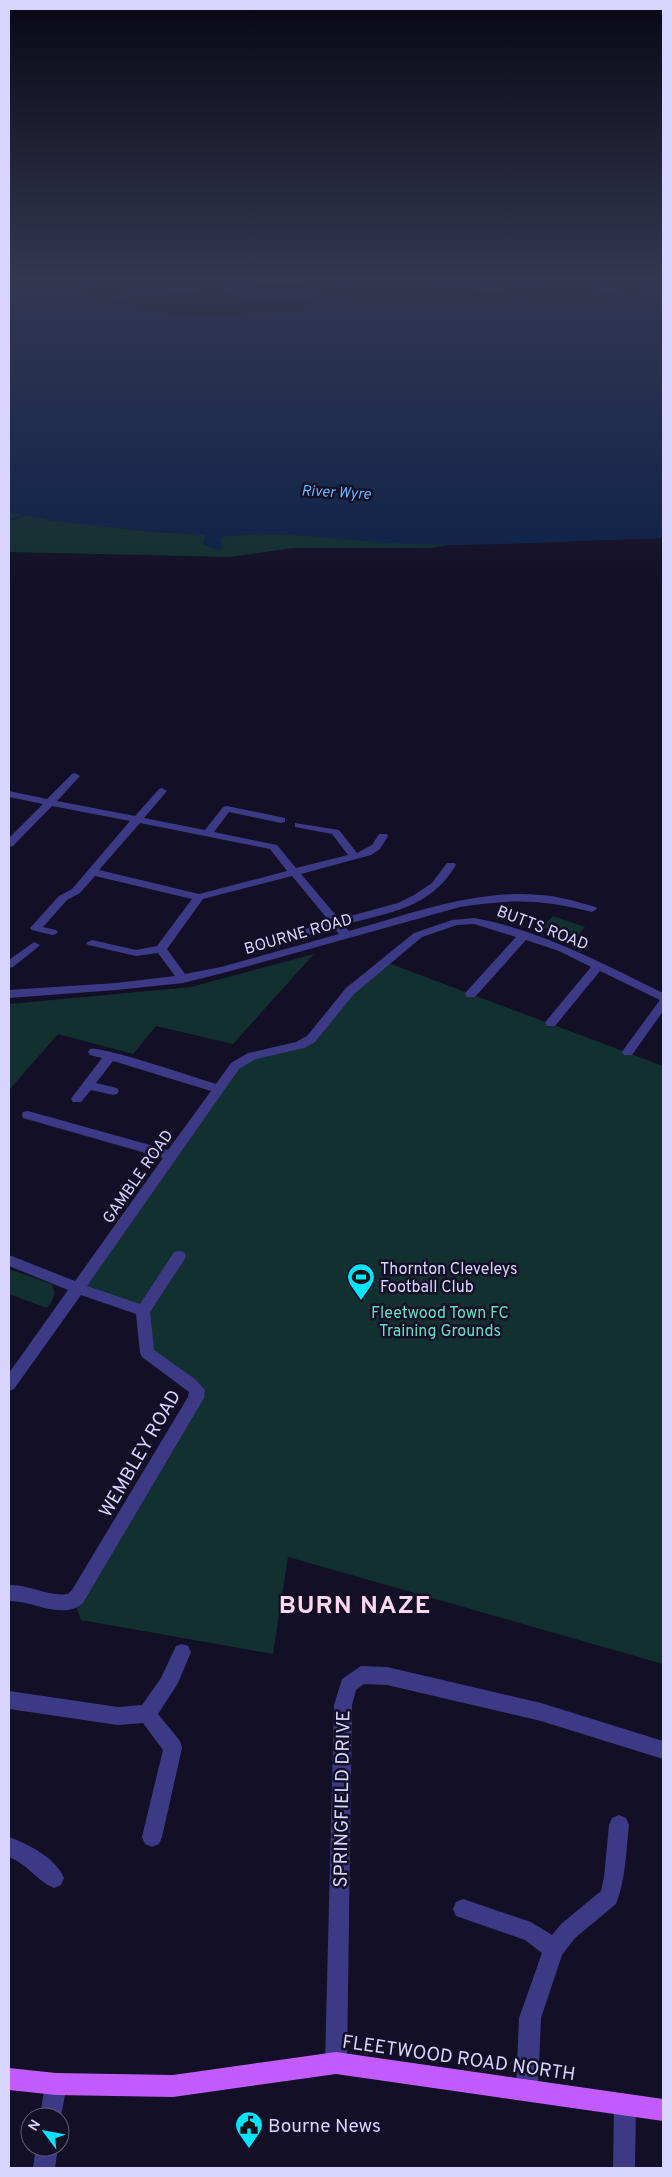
<svg xmlns="http://www.w3.org/2000/svg" width="672" height="2177" font-family="Overpass,sans-serif">
	<rect width="100%" height="100%" fill="#130f26"/>
	<g fill="#12302f">
		<path d="M9,500L663,531V538L448,545L430,548H293L230,557L9,552Z"/>
		<path d="M553,916L585,927L575,940L542,927Z"/>
		<path d="M314,954L233,1044L156,1026L133,1054L58,1034L9,1090V1004L191,987Z"/>
		<path d="M383,961L663,1066V1664L288,1557L273,1654L81,1620L74,1600L196,1398L147,1353L143,1311L78,1288L243,1060L300,1045Z"/>
		<path d="M9,1269L51,1284C58,1293 53,1300 47,1308L9,1294Z"/>
	</g>
	<path fill="#0c2248" d="M96,279H105C95,287 81,286 71,295H84L90,298L86,302L97,305L168,314L217,315L308,311L313,307L311,302L302,299H245L226,293L224,289L228,281L253,279L243,281L294,279L299,281L477,286L508,279H518L489,286L523,283L553,284L566,281L563,279H576L579,283L568,286L494,289L296,284L253,285L246,286L242,290L245,294C266,297 286,291 307,293C329,294 350,302 370,310L663,302V538C580,540 497,547 414,544C350,543 285,529 221,537V550L203,545L205,535L151,532L53,521L9,512V282L13,283V287C45,297 63,288 94,282Z"/>
	<g fill="none" stroke-linecap="round" stroke-linejoin="round">
		<g stroke="#0c2248" stroke-width="2">
			<path d="M23,279L22,281H38"/>
			<path d="M43,279L27,289L65,291"/>
			<path d="M212,279H226"/>
			<path d="M429,279L441,281L442,287"/>
			<path d="M614,279L617,284L607,287L617,290L614,291L636,303"/>
			<path d="M596,283L598,287H605"/>
			<path d="M641,284L663,290"/>
			<path d="M393,285L399,280L394,279"/>
			<path d="M483,287L493,281L486,279"/>
			<path d="M591,292L610,290"/>
			<path d="M643,293L663,301"/>
			<path d="M113,297L206,287L229,280"/>
			<path d="M518,306L524,297"/>
		</g>
		<path stroke="#0c2248" stroke-width="2.5" d="M9,520L27,515"/>
		<g fill="#3d3a85" fill-rule="evenodd">
			<path d="M75,773L80,776L57,801L135,816L159,789L162,788L167,791L144,818L205,830L223,807L227,806L285,818V822L281,823L229,812L214,832L277,845L296,868L348,855L332,834L295,827V823L339,830L357,853L372,845L379,834H387L388,836L380,849L371,855L301,874L339,919L398,903L414,895L432,883L447,863H455L456,865C430,909 389,912 344,925L349,931C411,914 475,889 540,895C559,896 577,902 596,907L597,909L592,912C540,899 513,899 460,907L227,972L183,983L116,990L9,998V990L116,983L175,976L158,953L136,956L88,945L86,943L92,940L136,950L157,946L192,899L95,876L80,893L67,900L43,927L56,930L58,932L56,934L52,935L32,930L30,928L59,896L72,889L130,821L52,806L13,846L9,847V838L43,804L9,797V791L47,799L72,774ZM140,823L270,849L287,871L199,894L99,870ZM292,876L330,922L249,945L247,947L249,949H257L334,928L339,934L221,967L185,974L167,949L203,899Z"/>
			<path d="M474,918C541,930 602,963 663,993V1011L632,1055H624L622,1052L624,1049L660,1000L600,971L555,1026H547L545,1023L547,1020L591,967L559,951L526,940L475,997H467L465,994L467,991L516,937L474,924L457,925L422,937L354,994L315,1042L304,1048L256,1059L239,1069L87,1286L140,1304L174,1252L179,1251L184,1252L186,1256L184,1260L150,1312L154,1350L195,1379L205,1390L204,1398L83,1603C63,1621 32,1600 9,1601V1585C29,1584 48,1597 68,1594L72,1590L188,1397L189,1392L142,1357L140,1353L136,1314L81,1295L14,1389L9,1391V1373L68,1290L9,1266V1255L75,1281L163,1158L23,1118L22,1115L23,1112L28,1111L168,1150L211,1091L113,1061L96,1083L117,1088L119,1091L117,1094L113,1095L91,1090L81,1102H73L71,1099L73,1096L102,1058L90,1055L88,1052L90,1049C103,1046 196,1078 216,1084L231,1063L248,1053L296,1042L307,1036L346,988L414,933L452,920Z"/>
			<path d="M34,942L40,945L38,947L13,967L9,968V960Z"/>
			<path d="M182,1644L188,1646L191,1652L178,1683L158,1714L180,1741L182,1748L162,1837L159,1844L152,1847L145,1844L142,1837L163,1750L143,1723L118,1725L9,1709V1691L118,1707L142,1705L161,1678L176,1646Z"/>
			<path d="M361,1666L387,1667L541,1703L663,1741V1759L541,1721L387,1685L364,1684L356,1690L352,1705L347,2063L344,2071L336,2074L328,2071L325,2063L334,1705L342,1679Z"/>
			<path d="M619,1815L626,1818L629,1825C626,1851 626,1879 616,1904L575,1938L562,1955L541,2018L538,2089L535,2097L527,2100L519,2097L516,2089L519,2018L542,1953L525,1940L456,1916L453,1909L456,1902L463,1899L531,1922L552,1935L561,1924L601,1891L604,1877L609,1825L612,1818Z"/>
			<path d="M9,1837C28,1844 56,1858 64,1878L61,1885L54,1888C37,1881 26,1863 9,1857Z"/>
			<path d="M56,2073L64,2076L67,2084L60,2122V2117H40L45,2084L48,2076Z"/>
			<path d="M625,2094L633,2097L636,2105L635,2168H613L614,2105L617,2097Z"/>
			<path d="M36,2147H58L55,2168H33Z"/>
		</g>
		<path fill="#c25bff" fill-rule="evenodd" d="M336,2052L663,2099V2121L336,2074L173,2097L56,2095L9,2090V2068L56,2073L173,2075Z"/>
	</g>
	<linearGradient id="sky" x2="0" y2="1"><stop stop-color="#0a0815"/><stop offset="0.48" stop-color="#333752"/><stop offset="1" stop-color="#333752" stop-opacity="0"/></linearGradient>
	<rect width="672" height="583" fill="url(#sky)"/>
	<defs>
		<g id="stadium-pin" transform="scale(1.4375)"><path d="M0 17L-7.5 6A9.5 9.5 0 1 1 7.5 6Z" fill="#00e5ff" stroke="#130f26"/><path d="M0-5a6.5 5 0 1 0 0 10a6.5 5 0 1 0 0-10ZM-3.5-1.8h7v3.6h-7Z" fill="#111"/></g>
		<g id="civic-pin" transform="scale(1.4375)"><path d="M0 17L-7.5 6A9.5 9.5 0 1 1 7.5 6Z" fill="#00e5ff" stroke="#130f26"/><path d="M-.6-6.5H3V-4.5H.6V-3L4-1V1h2V6H-6V1h2V-1L-.6-3ZM-1.2 2.5V6h2.4V2.5Z" fill="#111"/></g>
	</defs>
	<g fill-rule="evenodd">
		<use href="#stadium-pin" x="361" y="1277"/>
		<use href="#civic-pin" x="249" y="2125"/>
	</g>
	<g text-anchor="middle" stroke-width="5" stroke-linejoin="round" paint-order="stroke">
		<g font-size="15" font-style="italic" fill="#62b6ff" stroke="#130f26">
			<text transform="translate(336 492) rotate(3)" y="5">River Wyre</text>
		</g>
		<g font-size="16" fill="#d9d4ff" stroke="#130f26">
			<text transform="translate(543 927) rotate(21)" y="6">BUTTS ROAD</text>
			<text transform="translate(298 933) rotate(-16)" y="6">BOURNE ROAD</text>
			<text transform="translate(137 1176) rotate(-55)" y="6">GAMBLE ROAD</text>
		</g>
		<g font-size="16" fill="#d9d4ff" stroke="#130f26" text-anchor="start">
			<text x="380" y="1274">Thornton Cleveleys<tspan x="380" dy="18">Football Club</tspan></text>
		</g>
		<g font-size="16" fill="#5fe0c0" stroke="#130f26">
			<text x="440" y="1318">Fleetwood Town FC<tspan x="440" dy="18">Training Grounds</tspan></text>
		</g>
		<g font-size="19" fill="#d9d4ff" stroke="#130f26">
			<text transform="translate(139 1453) rotate(-60)" y="7">WEMBLEY ROAD</text>
			<text transform="translate(341 1799) rotate(-89)" y="7">SPRINGFIELD DRIVE</text>
			<text transform="translate(459 2057) rotate(8)" y="7">FLEETWOOD ROAD NORTH</text>
		</g>
		<g font-size="19" fill="#d9d4ff" stroke="#130f26" text-anchor="start">
			<text x="268" y="2132">Bourne News</text>
		</g>
		<g font-size="25" font-weight="bold" letter-spacing="1" fill="#ffd6f0" stroke="#130f26">
			<text x="355" y="1613">BURN NAZE</text>
		</g>
	</g>
	<rect width="672" height="2177" fill="none" stroke="#d9d4ff" stroke-width="20"/>
	<g transform="translate(45 2132) rotate(302)"><circle r="24" fill="#130f26" stroke="#625e7d"/>
	<path d="M0-4L9 19L0 12L-9 19Z" fill="#00e5ff"/>
	<text y="-8" font-size="14" font-weight="bold" text-anchor="middle" fill="#d9d4ff">N</text>
	</g>
</svg>
